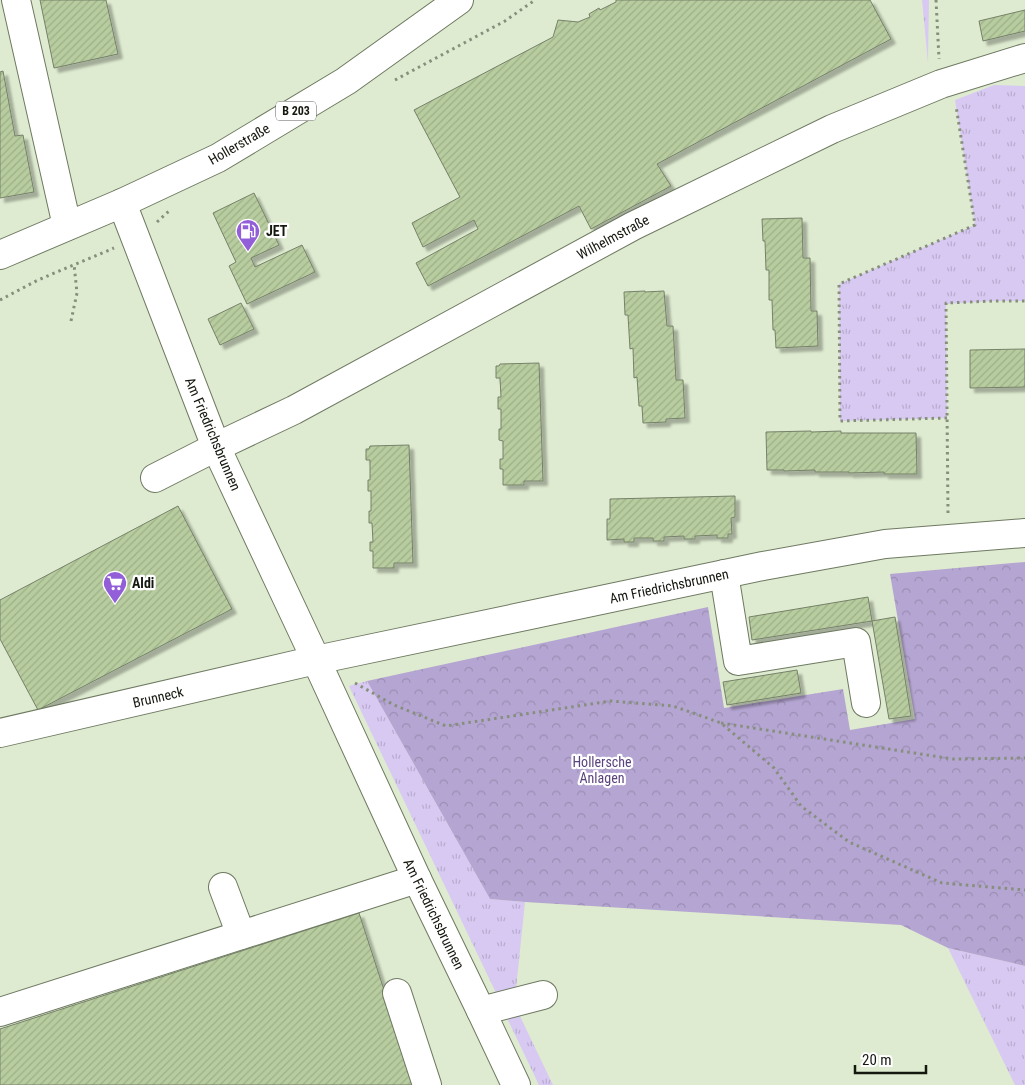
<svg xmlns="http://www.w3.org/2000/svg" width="1025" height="1085" font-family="'Roboto Condensed',sans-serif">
	<defs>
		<pattern id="grass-tufts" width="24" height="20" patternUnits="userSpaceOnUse" patternTransform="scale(1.25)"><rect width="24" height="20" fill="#d8c9f3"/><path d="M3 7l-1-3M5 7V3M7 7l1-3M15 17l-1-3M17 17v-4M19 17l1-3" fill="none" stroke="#b8accf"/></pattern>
		<pattern id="forest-crowns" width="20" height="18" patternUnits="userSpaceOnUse" patternTransform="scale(1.25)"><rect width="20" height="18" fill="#b5a5d2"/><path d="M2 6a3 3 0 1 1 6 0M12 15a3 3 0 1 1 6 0" fill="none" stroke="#9b8db3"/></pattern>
		<pattern id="building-hatch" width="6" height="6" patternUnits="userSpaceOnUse" patternTransform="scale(1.25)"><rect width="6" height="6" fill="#b8cd9f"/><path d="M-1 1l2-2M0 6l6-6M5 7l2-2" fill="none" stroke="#9daf88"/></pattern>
		<filter id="shadow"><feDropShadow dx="4.5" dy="4.5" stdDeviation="1" flood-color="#0004"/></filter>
	</defs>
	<rect width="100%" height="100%" fill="#deebd0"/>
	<g fill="url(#grass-tufts)">
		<path d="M922,0H929L928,63Z"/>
		<path d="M994,85L1025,86V301H993L946,304L947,418L840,421L839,284L975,225L955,100Z"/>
		<path d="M367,681L490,899L525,902L516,989L497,995L349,686Z"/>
		<path d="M948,948L1025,966V1085H1015Z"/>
		<path d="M518,1012L553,1085H539L506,1016Z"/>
	</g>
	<path fill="url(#forest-crowns)" d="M1025,562V966L948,948L901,925L525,902L490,899L367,681L708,607L724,708L843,689L850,730L915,719L890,574Z"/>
	<g fill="url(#building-hatch)" stroke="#768169" filter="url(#shadow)">
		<path d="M40,0H106L118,54L54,68Z"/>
		<path d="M616,0H870L891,39L657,164L671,186L591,229L579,206L428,286L416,263L478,229L474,220L423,247L412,223L460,197L414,110L553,37L558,20L578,22L590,17L589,14L599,8L600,10L616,2Z"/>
		<path d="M1025,10V31L983,41L979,21Z"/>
		<path d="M3,71L15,136L23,135L34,192L0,198V72Z"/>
		<path d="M254,193L279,245L251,258L255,267L302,245L315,272L247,304L229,266L236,262L213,213Z"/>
		<path d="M802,218L803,258H810L811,311H817L818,346L776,348L775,330H773L772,300H769V270H766L765,241H763L762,219Z"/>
		<path d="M645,291V292L664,291L667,326H673L676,380H683L685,418L666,419V422L643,423L642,406H639L637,377L634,378L633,348L630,349L628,315H625L624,292Z"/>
		<path d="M241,303L254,329L220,345L208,319Z"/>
		<path d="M1025,349V387L970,388V350Z"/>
		<path d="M539,363L543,481H524V485H503V469H500V459H503V441L499,440V429H501V409H498V397H501L500,378H496V366H499L500,364Z"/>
		<path d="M811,431V432L841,431V433H916L917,474H884V472L849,473V472H815V470L784,471V470H767L766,432Z"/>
		<path d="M409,445L413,563H394V568H373V551H370V542H373L372,523H369V511H371V491H368V480H370V460H366V449H369L370,446Z"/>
		<path d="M735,496V517L731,518L732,534H728V538H717V535L695,536V539H684V536L664,537V541H653V538H634V542H624V539L607,540V519H610V499Z"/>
		<path d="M178,506L232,609L38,710L0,639V600Z"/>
		<path d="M868,597L872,621L752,640L749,617Z"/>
		<path d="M895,617L911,716L889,719L872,621Z"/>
		<path d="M797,670L801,693L727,705L723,682Z"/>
		<path d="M359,913L415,1085H0V1029Z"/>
	</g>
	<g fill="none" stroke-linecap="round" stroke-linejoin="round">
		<g stroke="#6e7961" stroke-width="30">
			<g id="minor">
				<path d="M16,0L67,226"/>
				<path d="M122,203L216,447L316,660L417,879L481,1011L516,1085"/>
				<path d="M155,478L216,447L294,410L633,226L832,129L941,84L1025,58"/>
				<path d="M724,574L738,661L856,642L866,703"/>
				<path d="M0,733L316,660L763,566L885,544L1025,533"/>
				<path d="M223,887L241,935"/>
				<path d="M397,993L427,1085"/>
				<path d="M481,1011L543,995"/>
				<path d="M0,1012L417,879"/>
			</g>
		</g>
		<g stroke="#6e7961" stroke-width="30">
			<path id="major" d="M0,255L122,203L218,158L346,81L459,0"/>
		</g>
		<g stroke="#868f7c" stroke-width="3" stroke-dasharray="2.5 4" stroke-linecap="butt">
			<path d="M936,0L939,59"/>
			<path d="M395,80L505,21L535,0"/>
			<path d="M157,222L169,211"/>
			<path d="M0,300L38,280L114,248"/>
			<path d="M71,321L77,293L74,264"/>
			<path d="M947,418L840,421L839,284L975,225L956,106"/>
			<path d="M948,513L946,303L993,301H1025"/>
			<path d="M355,683L394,705L446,726L611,701L673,706L721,723L774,768L801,806L849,842L942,883L1025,890"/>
			<path d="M721,723L953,759L1025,758"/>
		</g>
		<use href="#minor" stroke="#fff" stroke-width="28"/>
		<use href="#major" stroke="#fff" stroke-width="28"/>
	</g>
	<defs>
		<g id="fuel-pin" transform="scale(1.25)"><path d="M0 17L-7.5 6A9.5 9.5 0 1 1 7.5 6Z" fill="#935fd8" stroke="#fff"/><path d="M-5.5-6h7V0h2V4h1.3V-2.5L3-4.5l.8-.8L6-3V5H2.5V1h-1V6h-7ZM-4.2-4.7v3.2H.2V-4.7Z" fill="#fff"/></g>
		<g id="supermarket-pin" transform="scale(1.25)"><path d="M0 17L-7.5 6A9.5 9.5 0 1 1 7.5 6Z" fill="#935fd8" stroke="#fff"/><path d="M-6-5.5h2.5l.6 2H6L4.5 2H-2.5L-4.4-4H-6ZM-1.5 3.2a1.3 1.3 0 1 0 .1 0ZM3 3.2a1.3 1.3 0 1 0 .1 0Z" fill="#fff"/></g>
	</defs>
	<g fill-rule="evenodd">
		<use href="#fuel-pin" x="248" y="231"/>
		<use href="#supermarket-pin" x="115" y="583"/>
	</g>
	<g text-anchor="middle" stroke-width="4.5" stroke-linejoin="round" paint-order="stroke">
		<rect fill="#fff" stroke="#5a5d57" stroke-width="1" x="276" y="101.5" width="40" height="19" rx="4"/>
		<g font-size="12" font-weight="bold" fill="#14180f">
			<text x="296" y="115">B 203</text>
		</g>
		<g font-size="14" fill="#14180f" stroke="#fff">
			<text transform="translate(239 144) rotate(-30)" y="5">Hollerstraße</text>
			<text transform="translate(613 237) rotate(-28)" y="5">Wilhelmstraße</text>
			<text transform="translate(213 434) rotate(67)" y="5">Am Friedrichsbrunnen</text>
			<text transform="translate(669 586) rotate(-12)" y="5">Am Friedrichsbrunnen</text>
			<text transform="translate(158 697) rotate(-13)" y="5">Brunneck</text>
			<text transform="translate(434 914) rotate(64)" y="5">Am Friedrichsbrunnen</text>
		</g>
		<g font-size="14" font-weight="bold" fill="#14180f" stroke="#fff" text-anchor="start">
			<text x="266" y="236">JET</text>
			<text x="132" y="588">Aldi</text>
		</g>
		<g font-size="14" fill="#5b437e" stroke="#fff">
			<text x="602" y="767">Hollersche<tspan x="602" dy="16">Anlagen</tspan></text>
		</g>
	</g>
	<path d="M855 1065v8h71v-8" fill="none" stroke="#14180f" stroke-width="2.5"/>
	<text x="862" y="1065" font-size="15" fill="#14180f" stroke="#ffffff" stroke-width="4" paint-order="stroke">20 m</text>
</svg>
